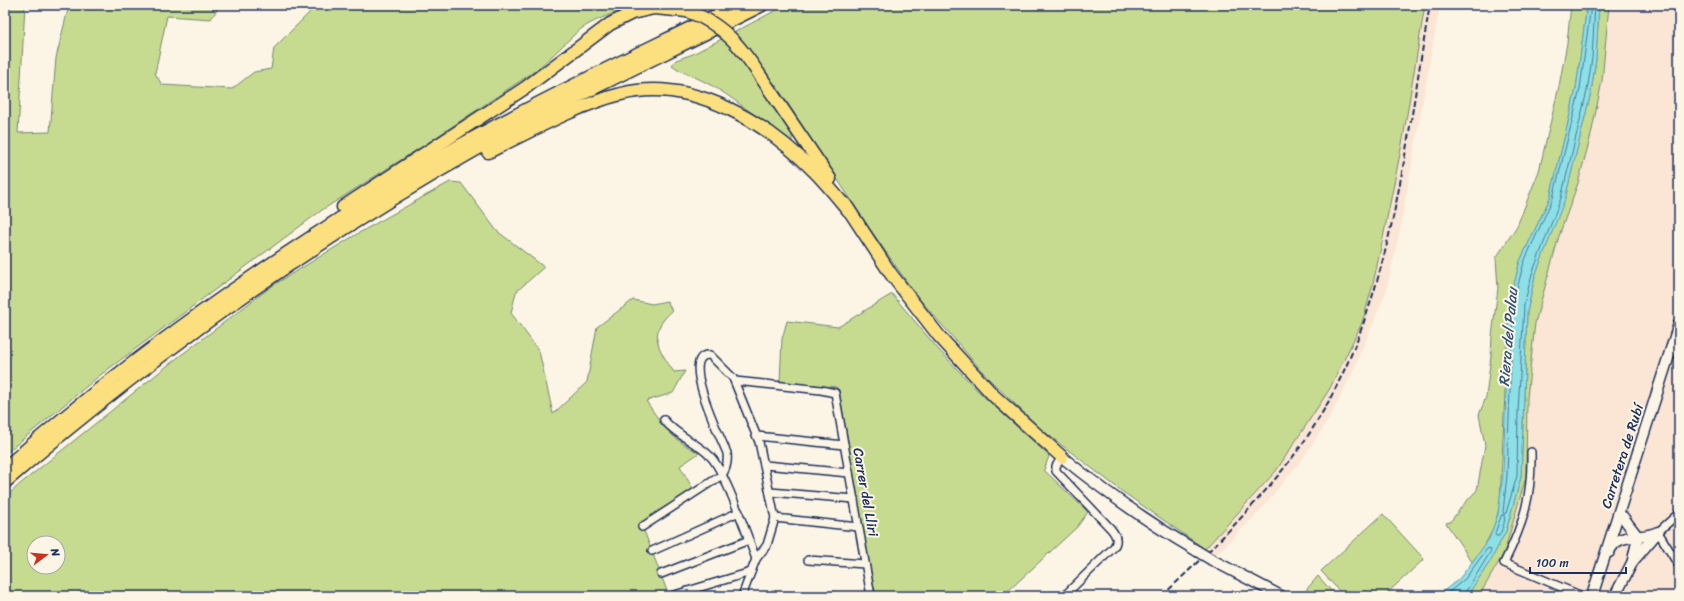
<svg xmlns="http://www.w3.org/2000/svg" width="1684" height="601" font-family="Sriracha,sans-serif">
	<rect width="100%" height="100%" fill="#fcf5e5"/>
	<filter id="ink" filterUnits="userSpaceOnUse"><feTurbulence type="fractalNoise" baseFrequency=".025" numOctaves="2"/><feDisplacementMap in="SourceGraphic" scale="8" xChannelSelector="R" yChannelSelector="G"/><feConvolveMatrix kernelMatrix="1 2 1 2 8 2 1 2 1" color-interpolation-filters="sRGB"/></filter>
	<g filter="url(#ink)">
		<g fill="#fbe5d5">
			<path d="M1425,5H1440L1400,230L1386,292L1352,374L1327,422L1303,458L1259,512L1215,556L1205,549L1276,471L1329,390L1362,323L1372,288L1382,243L1403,139Z"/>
			<path d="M1609,5H1679V596H1479L1504,553L1527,398L1535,323L1559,236L1578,183L1591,135L1602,81Z"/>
		</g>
		<g fill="#c7db90" stroke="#718577" fill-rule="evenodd">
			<path d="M5,5H25L18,133L50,132L56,58L69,5H114L125,7L127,5H156L163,8L169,5H220L211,19L167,16L155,73L162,85L232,89L254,72L271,69L274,48L317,5H639C620,11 590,20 576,33C561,47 548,61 532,73L426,144L322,210L99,376L5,454Z"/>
			<path d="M786,5H1425L1403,139L1382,243L1372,288L1362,323L1329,390L1276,471L1205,549L1123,492L1042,430L989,379L916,295L870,229L775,84H768L792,135V142C782,140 768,125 759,118C742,106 725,92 705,82C694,76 682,73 672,65L676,60L693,54Z"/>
			<path d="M1571,5H1587L1576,89L1550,198L1520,261L1509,304L1500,503C1496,526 1487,545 1472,562L1446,523L1450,522L1463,505L1477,490L1485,445L1479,415L1486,397L1491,356L1492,336L1498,288L1496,258L1517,226L1539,171L1559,86L1567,43Z"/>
			<path d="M1599,5H1609L1602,81L1591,135L1578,183L1559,236L1535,323L1527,398L1526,477L1504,553L1479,596H1467L1491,560L1506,531L1521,477L1527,312L1535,276L1566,194L1591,92L1596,59Z"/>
			<path d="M450,182L461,183L497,231L544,267L516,292L511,313L539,351L553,414L587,382L597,327L633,300L652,304L667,301L672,311C647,333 658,349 674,372L685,371L673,393L646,401C664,427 670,438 699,453L680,466L694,491L641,523L669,596H5V498L20,484L172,362L272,286L357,234ZM34,543H58V567H34Z"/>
			<path d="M892,294L938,349L978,391L1049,456L1044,470L1088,512L1077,527L1006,593L1008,596H876L870,568L839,390L836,387L780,382L782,339L787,321L838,327Z"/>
			<path d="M1383,514L1424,559L1384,596H1344L1321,571Z"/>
			<path d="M1318,576L1336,596H1301Z"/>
		</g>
		<path fill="#8ee0e7" stroke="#6099b0" d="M1587,5H1599L1596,59L1591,92L1565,199L1535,276L1527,312L1521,477L1506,531L1491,560L1467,596H1437L1459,579L1479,553L1489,539L1498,514L1503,474L1509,304L1520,261L1550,198L1576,89Z"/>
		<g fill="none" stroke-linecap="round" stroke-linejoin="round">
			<g stroke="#497695" stroke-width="1">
				<path d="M1591,5L1580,89L1553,198L1524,262L1513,304L1507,475L1503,512L1504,514L1506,513L1517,476L1518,412L1524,305L1532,274L1561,198L1587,91L1592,58L1595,5"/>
				<path d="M1502,515H1504C1506,521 1502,530 1499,536H1496L1495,534Z"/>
				<path d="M1444,596L1465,579L1487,549L1490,548L1491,551L1465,593L1464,596"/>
			</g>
			<g stroke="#1b2f5e" stroke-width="10">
				<g id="street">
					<path d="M735,381L821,390L835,393L871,596"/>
					<path d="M664,420C677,436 696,442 710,456C718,464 722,475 727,485C738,509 747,534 756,559"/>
					<path d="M757,436L844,445"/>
					<path d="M1531,452C1532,496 1524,523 1504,563L1582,596"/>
					<path d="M1062,457L1056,466V471L1111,529C1116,535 1119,541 1113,548L1064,596"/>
					<path d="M765,465L849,473"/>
					<path d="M770,492L854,499"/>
					<path d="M1679,513L1658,532L1679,566"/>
					<path d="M775,518L858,527"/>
					<path d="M642,527L722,475C727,468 728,461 727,453C723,442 677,352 710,355L733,378L759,442L775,518L767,545L756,559L742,596"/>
					<path d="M652,551L739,512"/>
					<path d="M808,560L865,564"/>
					<path d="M661,574L749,540"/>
					<path d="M671,596L751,572"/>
					<path d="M830,596H833"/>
				</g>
			</g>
			<g stroke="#1b2f5e" stroke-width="13">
				<g id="secondary">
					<path d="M1062,457C1105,492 1149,523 1197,551"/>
					<path d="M1623,517L1628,524L1638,537L1633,560"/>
					<path d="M1609,552C1618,530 1641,541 1658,532"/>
					<path d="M1212,560L1281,596"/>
					<path d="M1592,596L1679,324"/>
					<path d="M1615,596L1633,561L1657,533"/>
				</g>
			</g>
			<g stroke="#1b2f5e" stroke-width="15">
				<g id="highway">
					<path d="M769,89L830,179"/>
					<path d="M488,152C529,132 577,105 621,94C693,76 767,123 815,172C827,184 838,198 849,211"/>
					<path d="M845,204L891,274L939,336L994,396L1062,457"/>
					<path d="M343,207L525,88L610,24L632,13L654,8L687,11"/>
					<path d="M5,468C93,390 188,319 286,254C349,212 413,171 479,135C564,88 651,48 737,5"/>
					<path d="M5,482C153,354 313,241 484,145C575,95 669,52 762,5"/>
				</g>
			</g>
			<use href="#street" stroke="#fcf5e5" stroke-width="7"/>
			<use href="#secondary" stroke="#fcf5e5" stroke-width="10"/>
			<use href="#highway" stroke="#fce080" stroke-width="12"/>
			<path stroke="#1b2f5e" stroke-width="2" stroke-dasharray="6 3" stroke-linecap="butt" d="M1162,596C1213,548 1262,500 1303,443C1392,314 1403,155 1430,5"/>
			<g stroke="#1b2f5e" stroke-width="13" stroke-linecap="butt">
				<path id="secondary-bridge" d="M1197,551L1212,560"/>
			</g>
			<g stroke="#1b2f5e" stroke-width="15" stroke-linecap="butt">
				<path id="highway-bridge" d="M687,11C728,25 746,54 769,89"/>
			</g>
			<use href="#secondary-bridge" stroke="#fcf5e5" stroke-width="10"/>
			<use href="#highway-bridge" stroke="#fce080" stroke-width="12"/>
		</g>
	</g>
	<g text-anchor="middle" stroke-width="4" stroke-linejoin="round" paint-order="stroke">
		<g font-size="14" fill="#1b2f5e" stroke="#fcf5e5">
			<text transform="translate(1622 456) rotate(-72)" y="5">Carretera de Rubí</text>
			<text transform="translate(866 492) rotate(80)" y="5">Carrer del Lliri</text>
		</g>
		<g font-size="15" font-style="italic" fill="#325279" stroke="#fcf5e5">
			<text transform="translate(1508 337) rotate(-85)" y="5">Riera del Palau</text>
		</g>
	</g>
	<rect width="1684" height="601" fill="none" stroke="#fcf5e5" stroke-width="20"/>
	<rect x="10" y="10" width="1664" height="581" fill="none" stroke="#1b2f5e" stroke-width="1.5" filter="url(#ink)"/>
	<g transform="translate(46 555) rotate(74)"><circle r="19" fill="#fcf5e5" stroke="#a2a6af"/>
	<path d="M0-3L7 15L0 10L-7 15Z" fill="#c8321e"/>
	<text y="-6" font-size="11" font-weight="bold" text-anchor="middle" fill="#1b2f5e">N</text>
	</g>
	<path d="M1530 567v6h96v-6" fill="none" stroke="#1b2f5e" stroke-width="2"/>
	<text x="1536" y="567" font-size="12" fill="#1b2f5e" stroke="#fcf5e5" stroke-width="3" paint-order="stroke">100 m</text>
</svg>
